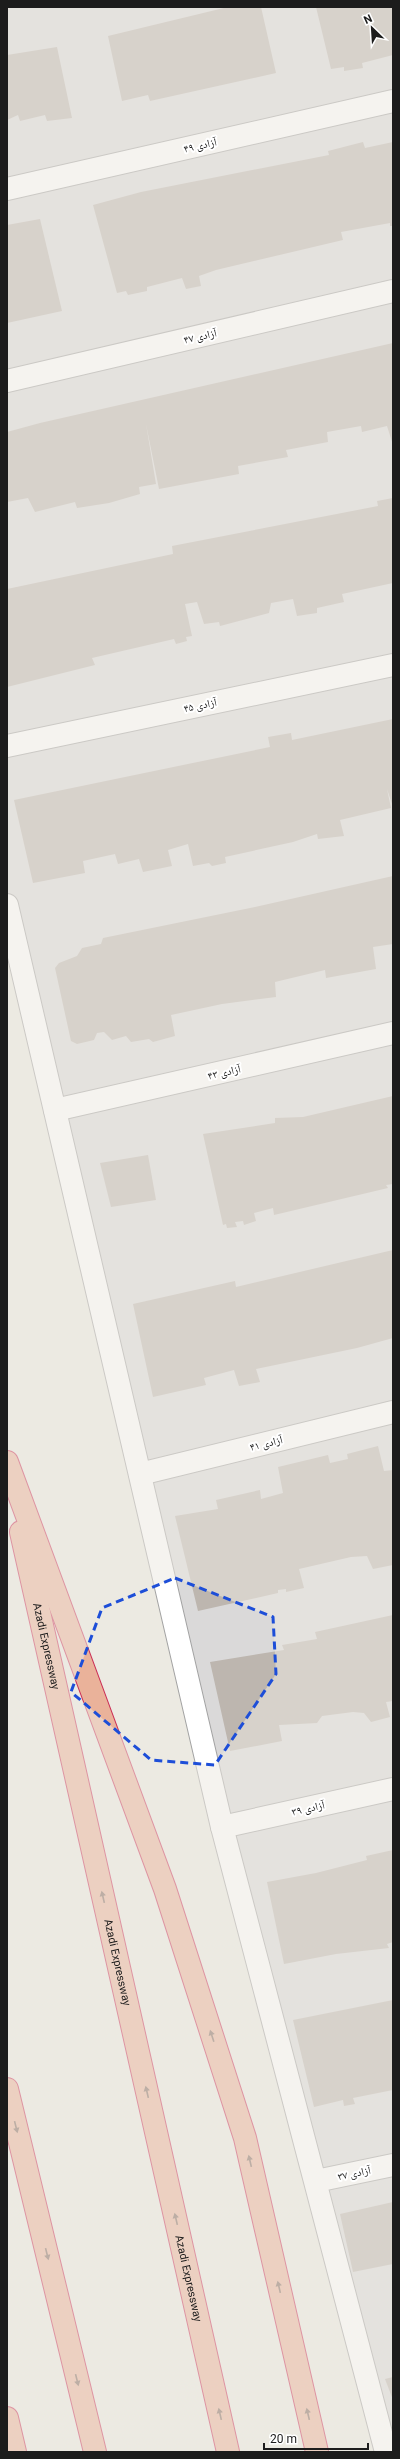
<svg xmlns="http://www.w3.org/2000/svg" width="400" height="2459" font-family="Roboto,'Noto Naskh Arabic',sans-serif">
	<rect width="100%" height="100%" fill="#eceae2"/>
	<path fill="#dad9d9" d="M7,7H393V2452H376L7,895Z"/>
	<g fill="#bdb6af">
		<path d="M228,7H261L276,73L150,101L148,95L122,101L108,36Z"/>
		<path d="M316,7H393V55L362,63L363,68L344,71V67L331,69Z"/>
		<path d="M57,47L72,118L47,121L45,115L20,121L18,115L7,120V55Z"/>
		<path d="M363,142L365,148L393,142V226H390V223L341,232L343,240L216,270L199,276L201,286L186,289L182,278L147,287V291L128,295L126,291L117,293L93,205L141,192L329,155L328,151Z"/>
		<path d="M40,219L62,311L7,323V225Z"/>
		<path d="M393,343V445L387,426L362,432L361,426L327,432L328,442L286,450L288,457L238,466L239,474L159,489L146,424L156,484L139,487L140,494L109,503L77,508L75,502L35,512L28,498L7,502V432L40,423Z"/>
		<path d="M393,498V583L342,594L344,602L317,608V613L297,616L293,599L271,603L269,613L220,626L219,622L204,624L197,602L185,604L192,636L186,637L187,641L176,644L174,639L92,658L95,665L7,687V589L173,554L172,546L378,506L377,501Z"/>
		<path d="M393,719V807L387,789L391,808L340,820L344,836L318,839L317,834L293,842L225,857L226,863L212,866L209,863L193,866L188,844L168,850L172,866L143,872L139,859L118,864L115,854L83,861L85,873L33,883L14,800L270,747L268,737L291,733L292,740Z"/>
		<path d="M393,876V944L373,947L376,969L326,978L325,970L275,982L276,997L222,1004L171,1015L175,1036L153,1042L149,1039L131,1042L126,1036L112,1040L104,1032L97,1033L94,1040L77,1044L71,1041L55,968L59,963L77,956L82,948L101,944L103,938L255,907Z"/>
		<path d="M393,1096V1184L386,1185L388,1188L274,1215L273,1208L254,1213L256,1221L244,1225L243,1221L235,1222L237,1227L227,1228L226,1224L223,1225L203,1134L275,1123V1118L303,1117Z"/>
		<path d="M148,1155L156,1200L111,1207L100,1163Z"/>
		<path d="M393,1250V1338L357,1348L256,1369L260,1382L239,1386L234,1370L204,1378L206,1385L153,1397L133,1304L235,1281L236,1287Z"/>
		<path d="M378,1446L384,1471L393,1470V1565L373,1569L367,1556L351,1557L299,1569L304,1588L286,1592V1589L278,1590V1593L198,1611L175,1516L218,1509L216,1500L260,1490L261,1499L283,1493L278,1467L328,1455L330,1463L348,1459L347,1454Z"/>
		<path d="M393,1615V1701L386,1702L390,1717L371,1722L364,1713L353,1712L322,1716L317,1723L279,1725L282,1741L230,1751L210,1662L284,1650L282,1645L317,1639L315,1632Z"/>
		<path d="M393,1850V1942L387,1944L389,1948L336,1954L284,1964L267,1882L316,1873L367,1860L366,1856Z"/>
		<path d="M393,2000V2090L353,2098L355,2104L344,2106L343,2100L314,2107L293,2020Z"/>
		<path d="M393,2202V2264L353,2272L340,2214Z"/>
		<path d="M393,2377V2400L385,2379Z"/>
	</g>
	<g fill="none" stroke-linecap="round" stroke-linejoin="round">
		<g stroke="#a3a3a3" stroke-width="24">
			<g id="minor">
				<path d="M7,189L393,101"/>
				<path d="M7,381L393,291"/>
				<path d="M7,746L393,665"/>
				<path d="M7,905L222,1827L386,2452"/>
				<path d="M55,1110L393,1033"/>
				<path d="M140,1474L393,1412"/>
				<path d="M222,1827L393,1789"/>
				<path d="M316,2181L393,2165"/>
			</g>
		</g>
		<g stroke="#cb2e56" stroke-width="24">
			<g id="trunk">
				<path d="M7,1462L165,1889L245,2138L317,2452"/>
				<path id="s1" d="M21,1532L228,2452"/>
				<path d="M7,2089L95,2452"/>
				<path d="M7,2418L15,2452"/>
			</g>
		</g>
		<use href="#minor" stroke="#fff" stroke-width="22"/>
		<use href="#trunk" stroke="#eab29a" stroke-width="22"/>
	</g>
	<defs><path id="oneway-solid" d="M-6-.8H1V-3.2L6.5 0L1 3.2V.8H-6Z"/></defs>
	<g fill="#83675b">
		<use href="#oneway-solid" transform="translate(103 1897) rotate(-103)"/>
		<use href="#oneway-solid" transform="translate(212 2036) rotate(-108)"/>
		<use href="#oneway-solid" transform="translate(147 2092) rotate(-103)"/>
		<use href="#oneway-solid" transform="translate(16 2127) rotate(76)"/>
		<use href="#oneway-solid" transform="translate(250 2161) rotate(-103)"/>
		<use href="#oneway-solid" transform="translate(176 2219) rotate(-103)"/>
		<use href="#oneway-solid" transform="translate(47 2254) rotate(76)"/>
		<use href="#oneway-solid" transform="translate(279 2287) rotate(-103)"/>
		<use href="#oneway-solid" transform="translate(77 2380) rotate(76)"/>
		<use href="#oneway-solid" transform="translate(220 2414) rotate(-103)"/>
		<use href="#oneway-solid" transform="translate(308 2414) rotate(-103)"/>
	</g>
	<path d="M0 0H400V2459H0ZM175,1578L273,1617L276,1674L215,1765L151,1760L71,1692L102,1608Z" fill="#eceae2" fill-opacity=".55" fill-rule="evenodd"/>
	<path fill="none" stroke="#1d4ed8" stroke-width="3" stroke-dasharray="8 5" stroke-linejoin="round" d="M175,1578L273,1617L276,1674L215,1765L151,1760L71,1692L102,1608Z"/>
	<g text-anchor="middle" stroke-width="4" stroke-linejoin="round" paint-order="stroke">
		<g font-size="11" fill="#1c1c1c" stroke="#fff">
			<text transform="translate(200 145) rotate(-13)" y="4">۴۹ آزادی</text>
			<text transform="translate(200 336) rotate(-13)" y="4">۴۷ آزادی</text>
			<text transform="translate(200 705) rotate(-12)" y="4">۴۵ آزادی</text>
			<text transform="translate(224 1072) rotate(-13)" y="4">۴۳ آزادی</text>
			<text transform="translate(266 1443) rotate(-14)" y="4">۴۱ آزادی</text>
			<text dy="4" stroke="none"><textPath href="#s1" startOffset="117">Azadi Expressway</textPath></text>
			<text transform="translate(308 1808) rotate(-13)" y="4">۳۹ آزادی</text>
			<text dy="4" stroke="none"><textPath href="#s1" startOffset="441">Azadi Expressway</textPath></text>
			<text transform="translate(354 2173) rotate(-12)" y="4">۳۷ آزادی</text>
			<text dy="4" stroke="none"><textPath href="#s1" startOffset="765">Azadi Expressway</textPath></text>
		</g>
	</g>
	<rect width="400" height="2459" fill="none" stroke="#1c1c1c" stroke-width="16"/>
	<g transform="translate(372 28) rotate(335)" stroke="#ffffff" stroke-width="3" paint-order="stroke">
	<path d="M0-3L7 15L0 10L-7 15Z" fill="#1c1c1c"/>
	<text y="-6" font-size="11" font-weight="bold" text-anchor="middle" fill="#1c1c1c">N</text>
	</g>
	<path d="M264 2443v6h104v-6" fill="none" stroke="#1c1c1c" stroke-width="2"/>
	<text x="270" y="2443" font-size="12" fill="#1c1c1c" stroke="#ffffff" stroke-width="3" paint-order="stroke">20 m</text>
</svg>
